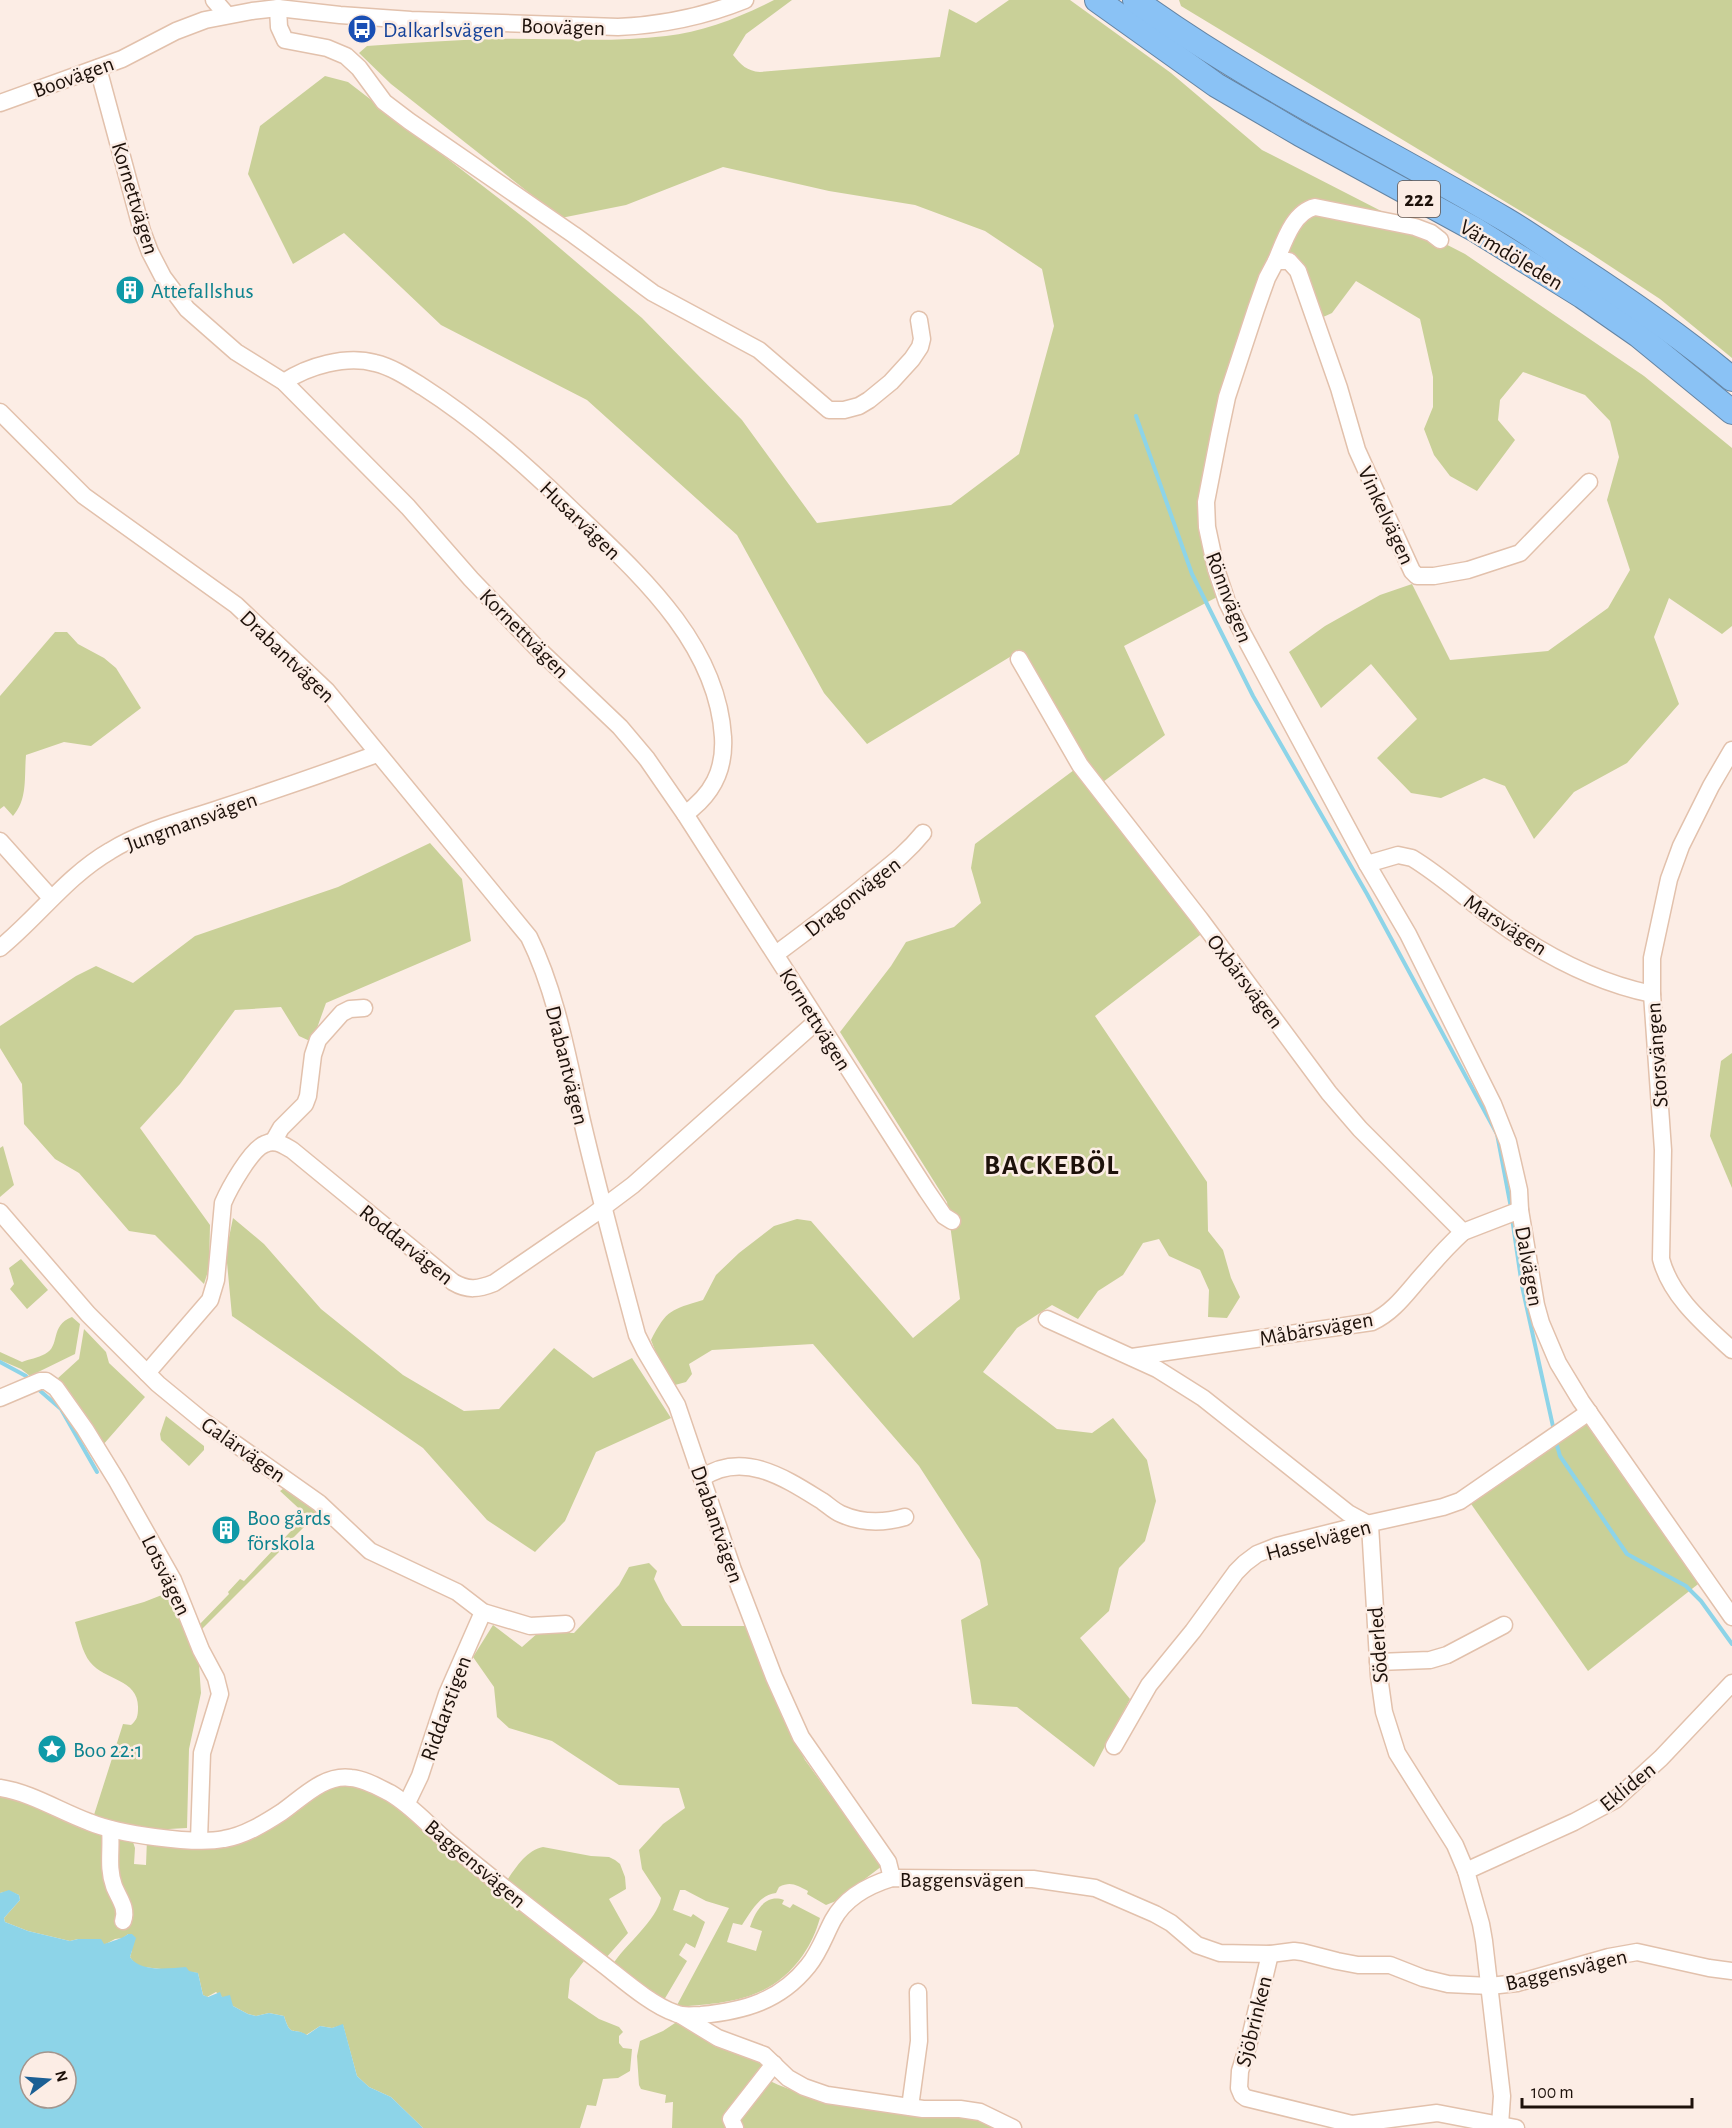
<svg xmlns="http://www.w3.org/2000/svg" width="1732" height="2128" font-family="'Alegreya Sans',sans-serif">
	<rect width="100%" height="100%" fill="#fcede5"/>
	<g fill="#c9d098">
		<path d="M774,0H792L746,34L733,55C741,65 747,71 760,72L940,57L949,9L976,23L1009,0H1070L1171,73L1262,150L1465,254L1644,376L1732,448V626L1722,634L1669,598L1654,637L1679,704L1627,763L1574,792L1534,839L1505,786L1484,778L1441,798L1411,793L1377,758L1417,719L1371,664L1321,708L1289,652L1325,626L1380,595L1412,584L1450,660L1548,651L1608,608L1630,570L1607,500L1619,457L1610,421L1585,395L1523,372L1500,400L1498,420L1515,440L1477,491L1450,476L1434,455L1424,429L1433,407V377L1420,319L1356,281L1332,313L1321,318L1308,273L1268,262L1202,491L1219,596L1124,646L1165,735L1103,782L1080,756L1018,652L867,744L824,693L737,535L587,400L441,325L344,233L293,264L248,174L260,126L325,76L348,82L528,221L642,318L742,420L817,523L951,505L1019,454L1054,326L1042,269L985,231L915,205L829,191L723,167L626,205L561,218L391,84L359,53L367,46C410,43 453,40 496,39C552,38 610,43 666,36C703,32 741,17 774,0Z"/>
		<path d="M1179,0H1732V358L1660,299L1587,251L1181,6Z"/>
		<path d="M55,632H67L78,644L104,658L116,668L141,708L91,746L64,742L26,755C24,777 28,799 13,816L4,806L0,809V696Z"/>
		<path d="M1074,770L1204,932L1095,1016L1207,1182L1208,1231L1223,1250L1231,1278L1240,1297L1227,1318L1208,1317L1209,1290L1200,1270L1169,1256L1159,1239L1143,1243L1123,1275L1098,1291L1078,1319L1052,1305L1017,1328L983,1372L1057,1429L1092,1433L1113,1418L1147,1460L1156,1501L1145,1541L1119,1568L1109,1611L1080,1638L1130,1699L1094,1767L1017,1707L972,1704L961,1620L988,1605L980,1560L919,1466L813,1344L712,1350L689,1364L692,1374L686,1382L675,1385L661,1366L651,1340C667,1309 671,1310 703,1300L716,1275L739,1253L774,1226L797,1219L811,1221L913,1338L960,1299L947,1202L840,1032L891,966L906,942L954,927L981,903L971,868L975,844Z"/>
		<path d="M430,843L462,879L471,941L326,1003L312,1042L299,1036L281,1007L235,1010L180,1084L140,1128L210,1225L209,1268L204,1284L155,1235L129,1231L79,1173L55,1159L24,1124L22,1084L0,1048V1026L76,976L96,966L133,983L195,936L338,887Z"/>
		<path d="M1732,1053V1188L1710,1136L1721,1061Z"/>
		<path d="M3,1146L14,1185L0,1197V1148Z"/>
		<path d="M233,1218L264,1244L321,1309L403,1375L464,1411L499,1409L554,1348L593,1378L632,1358L671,1418L596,1452L565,1521L535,1552L487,1520L423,1448L232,1316L226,1252Z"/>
		<path d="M21,1259L48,1290L27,1309L10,1289L14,1284L9,1268Z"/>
		<path d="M72,1317L80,1324L75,1354L30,1376L21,1369L0,1360V1352L22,1362C29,1359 38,1358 45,1354C61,1346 49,1326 72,1317Z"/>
		<path d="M84,1329L106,1352L109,1363L145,1397L102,1446L57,1379L79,1359Z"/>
		<path d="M166,1416L204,1446V1450L189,1466L161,1440L160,1434Z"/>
		<path d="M1589,1418L1702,1581L1588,1671L1469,1501Z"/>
		<path d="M287,1486L320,1511L199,1632L197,1627L229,1594L228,1592L240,1579L244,1581L306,1515L280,1491Z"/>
		<path d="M649,1563L657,1571L654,1579L665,1601L682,1626H747L784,1718L805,1760L882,1866L836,1901L826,1905L807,1894L808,1891C796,1885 791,1881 779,1887L776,1893C759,1895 751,1912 742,1925L733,1923L727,1942L756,1951L762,1931L750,1927C755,1912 765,1893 784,1900L782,1904L790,1908L793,1904L820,1918C816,1932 811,1943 803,1955C771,2001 727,2003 676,2007L729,1908L706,1901L685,1890H680L673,1910L691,1917L693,1914L705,1922L695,1948L686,1943L679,1955L687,1961L664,2000L613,1964C626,1944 657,1920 661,1898L642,1869L639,1850L663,1824L685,1808L679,1788L619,1785L552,1741L509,1728L497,1717L494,1687L473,1657L493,1625L522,1647L539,1632L574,1633L619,1585L629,1567Z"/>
		<path d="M172,1591L195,1648L199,1665L201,1693L189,1749L187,1828L151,1830L93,1818L123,1724L131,1725C137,1720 138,1716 138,1708C139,1679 105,1681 90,1662C82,1652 79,1635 75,1622L144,1602Z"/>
		<path d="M333,1785H356L406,1808L581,1953L584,1961L570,1979L568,1998L599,2019L619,2027L623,2032L619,2036V2043L623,2048L632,2049L630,2071L618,2078L603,2079L596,2106L587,2105L580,2128H423L391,2097L369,2087L357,2076L343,2025L332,2028L320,2026L306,2035C293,2026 291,2039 284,2016L269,2013L256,2016L248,2014L233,2006L216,1992L207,1997L203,1995L198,1973L143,1967L135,1964L130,1957L132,1950L128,1934L123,1938L115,1939L104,1945L78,1939L70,1941L28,1931L5,1922L4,1918L20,1900L19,1895L9,1891L0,1893V1792L131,1836L135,1848L134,1864L146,1865L147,1839L220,1844Z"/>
		<path d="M543,1847L591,1856L609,1857L615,1860L620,1864L625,1877L626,1889L609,1899L628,1933L605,1959L505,1883C516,1868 525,1851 543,1847Z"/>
		<path d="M678,2021L767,2064L733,2128H672L673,2102L665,2103L666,2095L641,2089L639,2085L637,2056L640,2041L663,2031Z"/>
		<path d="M768,2080C816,2106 902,2103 957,2113C973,2116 989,2123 1005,2128H738L734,2119Z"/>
	</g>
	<path fill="#8dd4e8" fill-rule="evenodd" d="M9,1890L19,1895L20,1900L4,1918L5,1922L28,1931L70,1941L78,1939H101L104,1944C112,1941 122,1939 128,1934H132L136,1938L130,1957C141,1973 169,1968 186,1967L189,1971L198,1973L203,1995L208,1997L220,1992L222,1997L230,1995L233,2006L248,2014L256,2016L269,2013L284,2016C291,2039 293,2026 307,2035L320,2026L332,2028L343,2024L357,2076L369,2087L391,2097L423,2128H0V1893ZM30,2062H66V2098H30Z"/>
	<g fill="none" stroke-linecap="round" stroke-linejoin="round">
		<g stroke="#8dd4e8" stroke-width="4">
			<path d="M1136,416L1192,574L1253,696L1367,894L1497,1134L1511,1208"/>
			<path d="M1512,1218L1522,1286L1554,1431"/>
			<path d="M0,1362L26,1376"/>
			<path d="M38,1389L61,1409L97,1472"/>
			<path d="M1556,1442L1560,1456L1627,1554L1686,1586L1701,1601L1732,1644"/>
		</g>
		<g stroke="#e2c1ac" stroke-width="19">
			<g id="minor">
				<path d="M214,0L227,15"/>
				<path d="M278,8L279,27L285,40L327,48L346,56L359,68L384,102L409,121L574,235L653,293L759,350L829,410H844L859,406L869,400L891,382L912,359L920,347L922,339L919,320"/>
				<path d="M98,68L142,231L150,252L163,277L187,309L236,352L284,382L408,507L471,579L535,646L620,727L647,759L685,814L927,1191L944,1216L952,1221"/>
				<path d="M0,103L122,59L176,31L205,20L252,11L278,8L340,15L411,20L618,27C663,25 703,17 745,0"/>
				<path d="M1276,261C1284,242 1293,212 1315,207L1415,227L1431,233L1440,240"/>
				<path d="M284,382C308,366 346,355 375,363C392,367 407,377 423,387C476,421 522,462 567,505C632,568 717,639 723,737C725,771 712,795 685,814"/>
				<path d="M0,412L84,496L236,605L327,691L529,937C557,994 568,1060 582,1121C599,1193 618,1264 637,1335L645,1351L677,1405L733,1570L774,1677L801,1737L888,1862L892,1878"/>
				<path d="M1589,482L1520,553L1468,570L1434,576H1417L1412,571L1357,450L1339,388L1298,271L1289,261H1276L1267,278L1256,309L1227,397L1219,435L1206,502L1207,527L1216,569L1227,602L1243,634L1367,864L1408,934L1493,1104L1508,1142L1519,1190L1520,1210L1536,1305L1541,1323L1558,1363L1581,1401L1732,1617"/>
				<path d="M1019,659L1080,765L1200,919L1329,1093L1360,1129L1463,1232L1520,1210"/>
				<path d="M1732,750L1711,786L1681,846L1669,879L1652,958V994L1663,1150L1661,1259C1671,1297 1704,1324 1732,1350"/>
				<path d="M0,841L51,898"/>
				<path d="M1367,864L1398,855L1412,858C1440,875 1464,897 1490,916C1537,951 1594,982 1652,994"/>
				<path d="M0,948C38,917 67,876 110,851C144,830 183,821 221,808C273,791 325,773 377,754"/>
				<path d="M776,954C807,931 838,908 868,883C889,866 905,855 923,833"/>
				<path d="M273,1142L281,1128L305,1104L308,1096L313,1055L318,1040L342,1013L350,1009L364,1008"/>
				<path d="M0,1212L88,1314L158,1384L203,1421L319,1503L370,1551L457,1592L483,1612L530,1626L566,1624"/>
				<path d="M1047,1319L1157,1369L1203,1398L1348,1513L1370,1525L1379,1676L1384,1712L1397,1753L1455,1845L1466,1871L1481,1924L1484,1941L1502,2096L1500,2125"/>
				<path d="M1132,1357L1372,1322C1396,1311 1409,1289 1427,1270C1438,1257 1451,1243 1463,1232"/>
				<path d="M147,1373L210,1300L216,1280L223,1203C229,1189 251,1149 265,1144C275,1139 283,1145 292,1150L453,1282C468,1291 479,1289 494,1283L593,1215L633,1185L817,1021"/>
				<path d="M0,1398L40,1381H46L56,1388L85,1429L117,1481L173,1580L201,1650L216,1678L220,1694L202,1753L199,1840"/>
				<path d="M702,1478C743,1450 785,1478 822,1501C828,1505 834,1511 841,1514C861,1523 884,1523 905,1517"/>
				<path d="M1378,1662L1430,1660L1447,1655L1504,1625"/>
				<path d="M1114,1746L1149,1685L1193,1631L1236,1572L1245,1563L1257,1554L1277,1546L1353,1527L1443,1507L1460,1501L1589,1412"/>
				<path d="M0,1788C32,1793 59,1811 89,1822C118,1834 194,1845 224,1839C244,1836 265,1823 282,1812C302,1798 324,1774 351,1778C364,1779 378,1787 390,1793C412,1806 428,1825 447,1841C497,1883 549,1923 600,1962C621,1978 651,2005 675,2013C683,2017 692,2015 701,2015C744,2011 780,2001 808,1966C819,1953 825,1935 833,1920C845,1898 869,1885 892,1878L1033,1879L1095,1888L1155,1914L1171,1923L1197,1945L1220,1953L1270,1954L1294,1951L1302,1952L1337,1961L1358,1965H1390L1423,1978L1448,1984L1490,1986L1517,1983L1609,1957L1637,1952L1709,1968L1732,1971"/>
				<path d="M407,1803L420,1776L447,1694L483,1612"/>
				<path d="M110,1829C112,1849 107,1867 114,1886C118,1897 128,1908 123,1921"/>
				<path d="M1466,1871L1574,1822L1615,1800L1661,1758L1732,1683"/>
				<path d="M1270,1954L1248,2046L1240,2071L1239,2088L1242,2095L1246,2098L1352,2124L1437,2113L1516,2128"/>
				<path d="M682,2016L718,2038L764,2055L788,2078L804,2087L827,2095L923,2109H960L980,2112L1013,2128"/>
				<path d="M910,2107L919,2041L918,1992"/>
				<path d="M735,2128L731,2119L774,2064"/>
			</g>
		</g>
		<g stroke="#6484a3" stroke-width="26">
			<g id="highway">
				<path d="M1097,0L1216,85L1300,134L1474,229L1582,296L1638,335L1732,412"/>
				<path d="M1135,0C1252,85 1382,147 1506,220C1528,233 1549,248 1570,262C1627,299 1681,336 1732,379"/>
			</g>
		</g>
		<use href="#minor" stroke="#fff" stroke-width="16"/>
		<use href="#highway" stroke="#8ac2f5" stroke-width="24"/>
	</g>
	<defs>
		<g id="bus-disc" transform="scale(1.5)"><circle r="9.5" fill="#1a4fb4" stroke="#fcede5"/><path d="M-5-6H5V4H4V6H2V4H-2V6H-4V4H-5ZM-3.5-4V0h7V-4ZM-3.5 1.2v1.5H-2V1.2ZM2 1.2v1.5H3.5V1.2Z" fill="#fff"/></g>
		<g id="building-disc" transform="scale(1.5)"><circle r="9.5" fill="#0f9aa8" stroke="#fcede5"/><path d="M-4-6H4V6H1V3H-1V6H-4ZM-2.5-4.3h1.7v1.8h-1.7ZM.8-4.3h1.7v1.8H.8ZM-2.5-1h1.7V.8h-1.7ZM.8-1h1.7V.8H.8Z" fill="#fff"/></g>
		<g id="sight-disc" transform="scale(1.5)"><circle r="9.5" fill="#0f9aa8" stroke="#fcede5"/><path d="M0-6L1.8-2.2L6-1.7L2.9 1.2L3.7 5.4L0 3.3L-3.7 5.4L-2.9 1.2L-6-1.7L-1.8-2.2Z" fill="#fff"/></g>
	</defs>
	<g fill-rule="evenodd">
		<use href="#bus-disc" x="362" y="29"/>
		<use href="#building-disc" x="130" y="290"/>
		<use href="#building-disc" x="226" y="1530"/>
		<use href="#sight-disc" x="52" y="1749"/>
	</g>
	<g text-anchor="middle" stroke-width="5" stroke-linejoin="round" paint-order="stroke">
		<rect fill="#fcede5" stroke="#60534c" stroke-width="1.5" x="1398" y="181" width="42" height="36" rx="4.5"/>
		<g font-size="21" font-weight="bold" fill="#1d110a">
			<text x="1419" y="206">222</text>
		</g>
		<g font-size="22" fill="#1d110a" stroke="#fcede5">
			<text transform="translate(563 26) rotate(2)" y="8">Boovägen</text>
			<text transform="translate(73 76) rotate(-20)" y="8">Boovägen</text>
			<text transform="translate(136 198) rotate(73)" y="8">Kornettvägen</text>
			<text transform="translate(1512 254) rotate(31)" y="8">Värmdöleden</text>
			<text transform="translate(1387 515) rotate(65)" y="8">Vinkelvägen</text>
			<text transform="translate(581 520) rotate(44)" y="8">Husarvägen</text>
			<text transform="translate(1230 597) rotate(69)" y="8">Rönnvägen</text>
			<text transform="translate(525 633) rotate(45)" y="8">Kornettvägen</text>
			<text transform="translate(288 656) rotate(44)" y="8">Drabantvägen</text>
			<text transform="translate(191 821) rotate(-20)" y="8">Jungmansvägen</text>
			<text transform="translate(852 896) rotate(-38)" y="8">Dragonvägen</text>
			<text transform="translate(1506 924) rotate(33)" y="8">Marsvägen</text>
			<text transform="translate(1246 981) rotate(53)" y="8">Oxbärsvägen</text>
			<text transform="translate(816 1019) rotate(58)" y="8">Kornettvägen</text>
			<text transform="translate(1656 1055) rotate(-94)" y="8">Storsvängen</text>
			<text transform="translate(568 1065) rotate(76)" y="8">Drabantvägen</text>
			<text transform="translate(407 1244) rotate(39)" y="8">Roddarvägen</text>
			<text transform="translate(1530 1266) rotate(80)" y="8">Dalvägen</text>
			<text transform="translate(1316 1328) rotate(-10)" y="8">Måbärsvägen</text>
			<text transform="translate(244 1449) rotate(35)" y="8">Galärvägen</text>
			<text transform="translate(718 1524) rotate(71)" y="8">Drabantvägen</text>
			<text transform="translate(1318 1539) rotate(-15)" y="8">Hasselvägen</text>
			<text transform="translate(167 1575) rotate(64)" y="8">Lotsvägen</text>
			<text transform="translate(1377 1645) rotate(-94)" y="8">Söderled</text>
			<text transform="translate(445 1708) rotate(-70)" y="8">Riddarstigen</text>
			<text transform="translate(1627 1786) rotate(-39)" y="8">Ekliden</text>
			<text transform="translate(476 1863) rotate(40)" y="8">Baggensvägen</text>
			<text x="962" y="1887">Baggensvägen</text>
			<text transform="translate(1566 1969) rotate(-13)" y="8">Baggensvägen</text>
			<text transform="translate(1253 2021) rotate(-76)" y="8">Sjöbrinken</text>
		</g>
		<g font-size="22" fill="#164399" stroke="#fcede5" text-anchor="start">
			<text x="383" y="37">Dalkarlsvägen</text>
		</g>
		<g font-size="22" fill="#0d838f" stroke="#fcede5" text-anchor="start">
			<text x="151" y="298">Attefallshus</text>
			<text x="247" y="1525">Boo gårds<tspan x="247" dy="25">förskola</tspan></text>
			<text x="73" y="1757">Boo 22:1</text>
		</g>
		<g font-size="28" font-weight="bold" letter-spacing="1.5" fill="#1d110a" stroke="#fcede5">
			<text x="1052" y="1174">BACKEBÖL</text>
		</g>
	</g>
	<g transform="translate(48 2080) rotate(74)"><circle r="28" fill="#fcede5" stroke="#a3958d" stroke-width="1.5"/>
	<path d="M0-4.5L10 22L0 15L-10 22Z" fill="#1b5f94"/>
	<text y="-9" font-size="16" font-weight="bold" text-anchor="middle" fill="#1d110a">N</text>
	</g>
	<path d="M1522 2098v9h170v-9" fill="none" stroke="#1d110a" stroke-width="3"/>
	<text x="1531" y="2098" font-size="18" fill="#1d110a" stroke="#fcede5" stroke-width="4.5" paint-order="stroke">100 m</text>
</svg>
